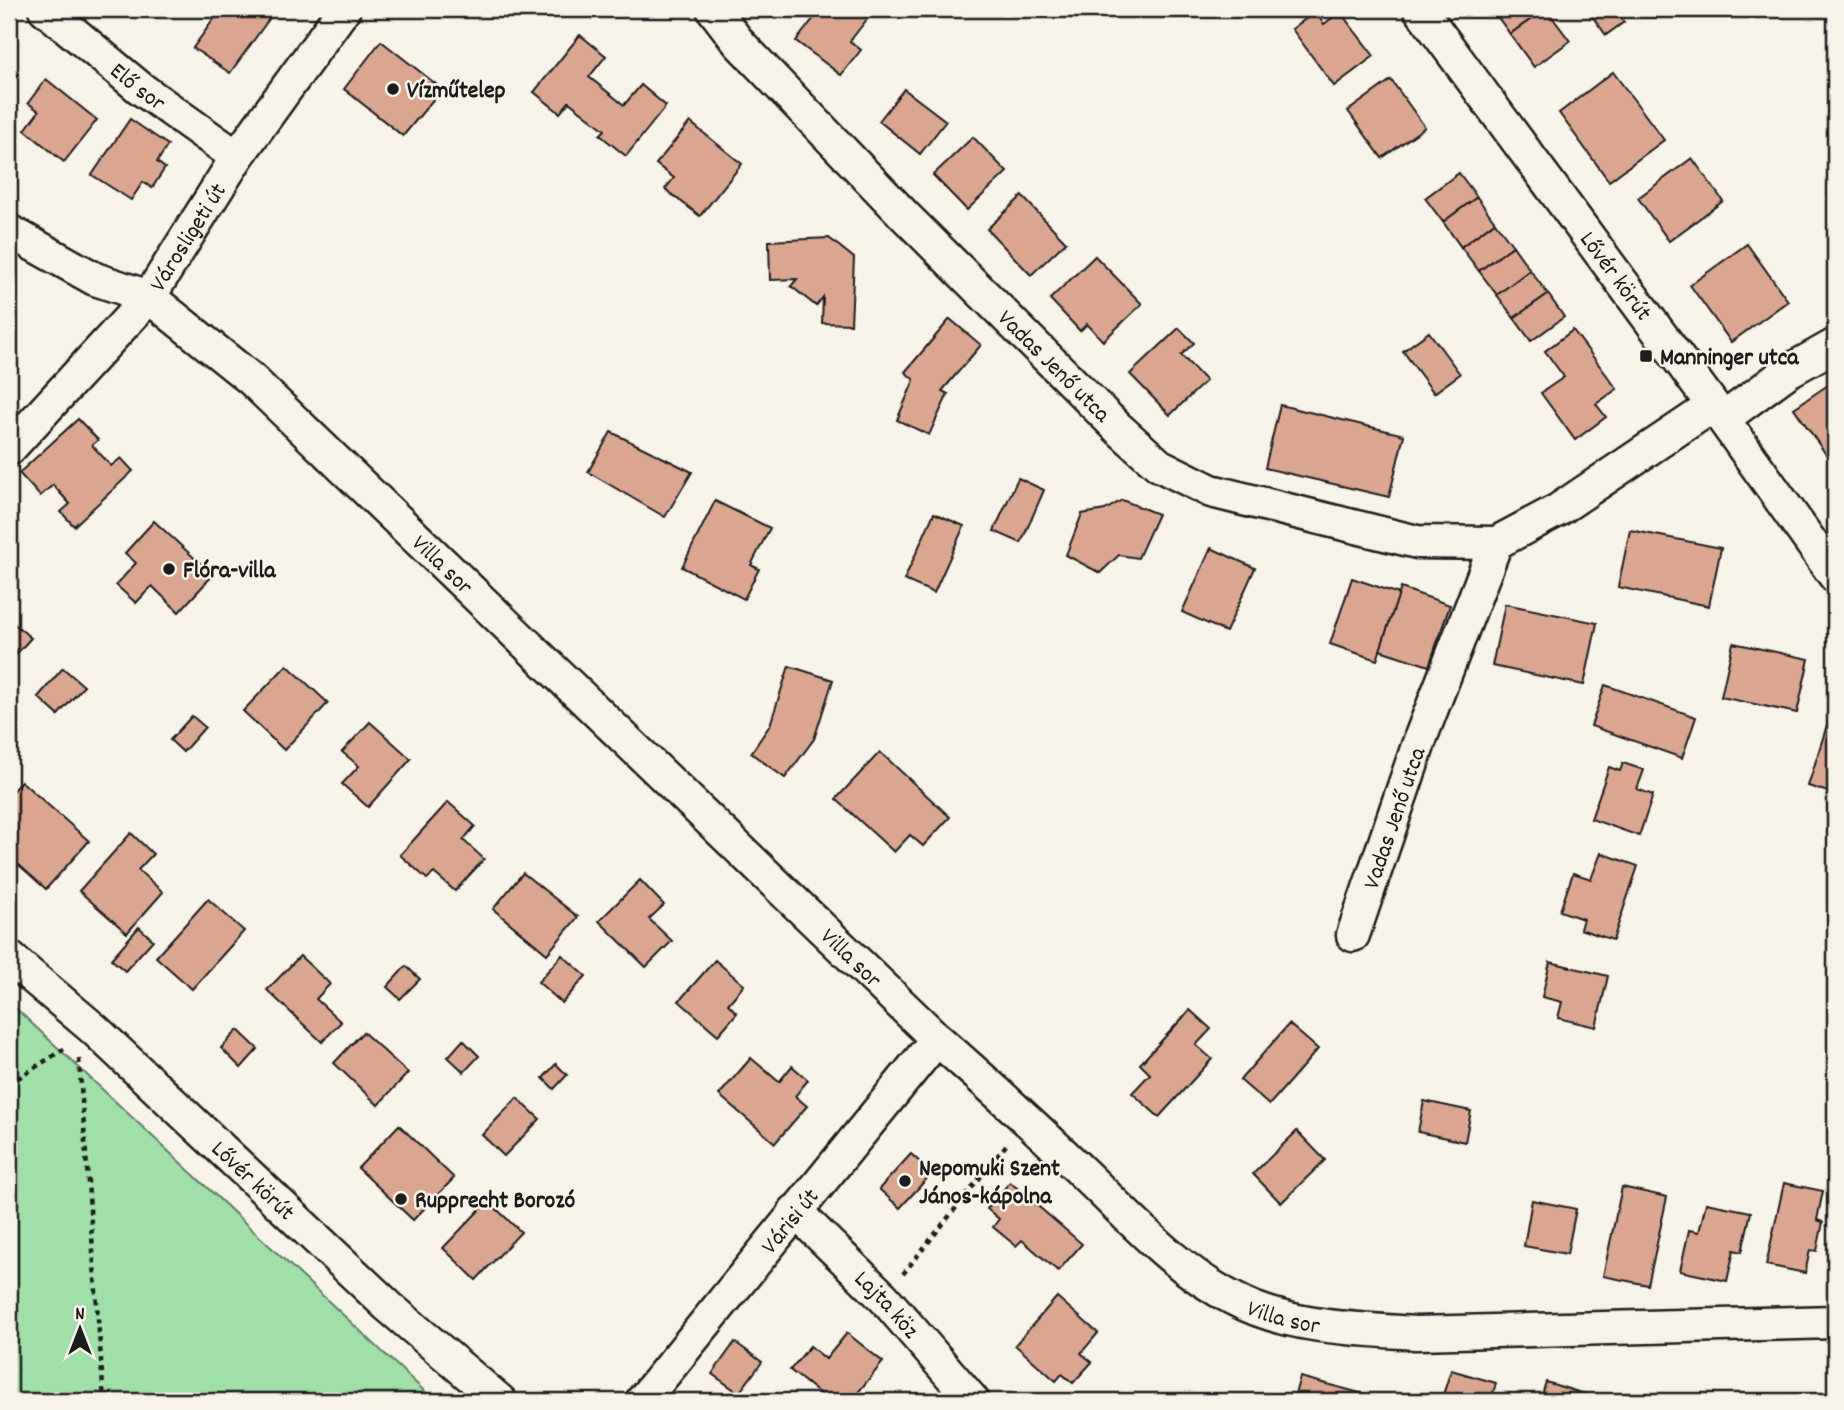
<svg xmlns="http://www.w3.org/2000/svg" width="1844" height="1410" font-family="Dekko,sans-serif">
	<rect width="100%" height="100%" fill="#f7f3e8"/>
	<filter id="ink" filterUnits="userSpaceOnUse"><feTurbulence type="fractalNoise" baseFrequency=".0143" numOctaves="2"/><feDisplacementMap in="SourceGraphic" scale="14" xChannelSelector="R" yChannelSelector="G"/><feConvolveMatrix kernelMatrix="1 2 1 2 8 2 1 2 1" color-interpolation-filters="sRGB"/></filter>
	<g filter="url(#ink)">
		<path fill="#9fe0a9" stroke="#5e7e62" stroke-width="2" d="M9,1002L435,1401H9Z"/>
		<g fill="#dba690" stroke="#1c1c1c" stroke-width="2">
			<path d="M221,9H254L269,19L230,73L193,48Z"/>
			<path d="M821,9H875L850,41L861,50L841,75L796,41Z"/>
			<path d="M1492,9H1546L1510,34Z"/>
			<path d="M1546,9L1570,41L1534,67L1510,34Z"/>
			<path d="M1602,9H1614L1624,22L1606,35L1592,16Z"/>
			<path d="M1315,12L1324,24L1340,12L1374,56L1334,86L1292,29Z"/>
			<path d="M580,35L606,56L589,77L624,105L641,85L666,106L626,156L600,135L605,130L569,102L560,113L534,92Z"/>
			<path d="M381,41L442,89L403,136L344,89Z"/>
			<path d="M1613,72L1664,140L1609,181L1559,113Z"/>
			<path d="M46,79L97,120L64,162L25,130L39,111L28,103Z"/>
			<path d="M1391,80L1425,127L1382,158L1348,111Z"/>
			<path d="M904,89L946,121L920,154L879,121Z"/>
			<path d="M130,119L168,145L157,162L165,168L152,188L143,182L131,200L92,175Z"/>
			<path d="M690,122L742,164L700,216L665,189L674,178L656,164Z"/>
			<path d="M973,137L1007,172L967,210L933,175Z"/>
			<path d="M1692,158L1723,201L1669,241L1638,198Z"/>
			<path d="M1459,173L1477,197L1443,222L1425,198Z"/>
			<path d="M1022,196L1066,242L1031,275L987,229Z"/>
			<path d="M1477,197L1495,222L1461,247L1443,222Z"/>
			<path d="M1495,222L1513,246L1479,271L1461,247Z"/>
			<path d="M829,238L854,258L851,324L822,323L823,297L816,306L791,286L797,279L770,280L769,241Z"/>
			<path d="M1747,244L1788,301L1731,342L1690,285Z"/>
			<path d="M1513,246L1530,270L1497,295L1479,271Z"/>
			<path d="M1095,256L1142,304L1103,341L1087,324L1080,331L1050,299Z"/>
			<path d="M1530,270L1548,294L1514,318L1497,295Z"/>
			<path d="M1548,294L1564,317L1531,341L1514,318Z"/>
			<path d="M950,319L981,345L942,391L948,394L929,435L897,420L914,380L905,372Z"/>
			<path d="M1179,328L1194,343L1181,355L1206,381L1170,415L1130,374Z"/>
			<path d="M1573,330L1617,389L1596,404L1606,417L1575,440L1541,393L1564,377L1545,351Z"/>
			<path d="M1429,332L1460,374L1434,393L1403,351Z"/>
			<path d="M1834,381L1835,452L1827,456L1794,408Z"/>
			<path d="M1280,405L1404,435L1389,497L1265,468Z"/>
			<path d="M78,419L98,440L92,445L111,466L121,458L133,471L74,526L61,512L70,504L53,485L40,496L19,473Z"/>
			<path d="M611,432L692,472L665,517L588,472Z"/>
			<path d="M1018,478L1044,490L1021,543L994,531Z"/>
			<path d="M1122,500L1158,514L1138,558L1119,555L1100,573L1066,555L1082,514L1105,510Z"/>
			<path d="M715,501L770,528L751,565L759,569L744,599L682,567Z"/>
			<path d="M934,513L964,526L934,593L904,580Z"/>
			<path d="M154,521L213,575L179,612L152,586L136,603L116,585L136,563L125,553Z"/>
			<path d="M1630,530L1721,548L1709,606L1618,587Z"/>
			<path d="M1211,548L1255,568L1226,632L1182,612Z"/>
			<path d="M1352,578L1399,594L1377,660L1330,644Z"/>
			<path d="M1401,588L1450,605L1429,666L1380,650Z"/>
			<path d="M1505,604L1597,623L1584,685L1492,666Z"/>
			<path d="M11,621L31,638L9,662V624Z"/>
			<path d="M1733,643L1809,659L1797,713L1721,697Z"/>
			<path d="M287,665L328,703L284,750L243,711Z"/>
			<path d="M789,666L833,680L814,739L785,778L751,753L770,725Z"/>
			<path d="M63,668L84,686L58,715L38,697Z"/>
			<path d="M1605,685L1696,717L1682,758L1591,726Z"/>
			<path d="M192,716L205,727L183,752L170,740Z"/>
			<path d="M370,722L411,759L368,807L342,784L359,766L342,752Z"/>
			<path d="M1827,725L1835,727V794L1808,786Z"/>
			<path d="M880,752L950,817L923,846L910,835L894,852L836,799Z"/>
			<path d="M1623,763L1644,770L1637,789L1653,795L1639,836L1591,819L1609,767L1620,771Z"/>
			<path d="M21,781L89,841L46,889L9,856V795Z"/>
			<path d="M448,802L475,826L463,840L484,859L455,891L434,873L427,879L400,855Z"/>
			<path d="M131,833L153,854L138,870L163,892L127,933L79,891Z"/>
			<path d="M1601,853L1638,866L1613,940L1580,929L1583,919L1560,911L1573,873L1591,879Z"/>
			<path d="M523,873L578,917L547,954L493,909Z"/>
			<path d="M640,880L664,905L649,919L672,941L646,967L599,921Z"/>
			<path d="M208,899L244,931L192,989L156,957Z"/>
			<path d="M139,927L153,940L125,971L111,959Z"/>
			<path d="M562,955L586,976L562,1003L538,982Z"/>
			<path d="M300,956L330,984L316,999L341,1022L322,1042L267,990Z"/>
			<path d="M715,960L744,985L728,1004L737,1013L718,1035L679,1001Z"/>
			<path d="M1550,962L1608,976L1596,1027L1558,1018L1562,1002L1542,997Z"/>
			<path d="M406,966L420,979L400,999L387,987Z"/>
			<path d="M1190,1010L1211,1029L1196,1045L1212,1059L1159,1117L1132,1093L1150,1074L1140,1064Z"/>
			<path d="M1289,1024L1318,1049L1269,1105L1240,1080Z"/>
			<path d="M238,1030L258,1049L241,1068L221,1048Z"/>
			<path d="M363,1032L408,1073L378,1105L334,1063Z"/>
			<path d="M463,1040L479,1056L464,1072L448,1057Z"/>
			<path d="M751,1058L779,1082L792,1066L808,1080L795,1096L807,1106L775,1143L719,1095Z"/>
			<path d="M556,1064L567,1075L554,1089L543,1078Z"/>
			<path d="M517,1098L540,1119L504,1156L482,1135Z"/>
			<path d="M1424,1101L1471,1111L1465,1142L1418,1132Z"/>
			<path d="M399,1125L454,1178L413,1220L358,1168Z"/>
			<path d="M1297,1131L1325,1160L1281,1203L1253,1174Z"/>
			<path d="M911,1154L932,1173L900,1208L879,1189Z"/>
			<path d="M1010,1182L1082,1244L1058,1271L1022,1240L1016,1246L993,1227L999,1219L987,1209Z"/>
			<path d="M1784,1183L1823,1191L1817,1220L1823,1222L1817,1251L1810,1250L1805,1273L1766,1265Z"/>
			<path d="M1622,1187L1667,1197L1648,1285L1603,1276Z"/>
			<path d="M1532,1200L1576,1209L1567,1254L1524,1246Z"/>
			<path d="M488,1201L521,1232L476,1280L443,1248Z"/>
			<path d="M1706,1203L1751,1212L1742,1252L1734,1250L1727,1281L1680,1271L1689,1230L1699,1232Z"/>
			<path d="M1057,1297L1098,1333L1081,1353L1092,1362L1073,1383L1062,1374L1056,1381L1015,1345Z"/>
			<path d="M847,1333L883,1362L851,1401H829L790,1370L810,1346L826,1359Z"/>
			<path d="M735,1342L762,1362L739,1393L712,1374Z"/>
			<path d="M1451,1370L1496,1383L1491,1401H1441Z"/>
			<path d="M1300,1377L1364,1394L1362,1401H1293Z"/>
			<path d="M1546,1382L1591,1396L1589,1401H1540Z"/>
			<path d="M1831,1393V1401H1763V1396Z"/>
		</g>
		<g fill="none" stroke-linecap="round" stroke-linejoin="round">
			<g stroke="#1c1c1c" stroke-width="37">
				<g id="street">
					<path id="s1" d="M45,9L140,88L237,157"/>
					<path id="s2" d="M713,9L739,43L905,216L1118,428L1159,465L1211,491L1417,542L1496,543L1558,510L1711,407"/>
					<path id="s3" d="M1420,9L1723,419L1835,576"/>
					<path id="s4" d="M9,231L95,279L149,297L251,379L937,1039C987,1083 1036,1127 1083,1173C1130,1218 1175,1269 1234,1299C1288,1328 1356,1329 1416,1333L1835,1322"/>
					<path d="M1723,419L1787,372L1835,345"/>
					<path id="s5" d="M9,449L149,297L237,157L344,9"/>
					<path id="s6" d="M1353,935L1422,734L1496,543"/>
					<path id="s7" d="M9,957L95,1030L389,1307L500,1401"/>
					<path id="s8" d="M795,1211L884,1298L973,1401"/>
					<path id="s9" d="M642,1401L937,1039"/>
				</g>
			</g>
			<g stroke="#1c1c1c" stroke-width="4.5" stroke-dasharray="5 5" stroke-linecap="butt">
				<path d="M79,1059L104,1401"/>
				<path d="M9,1084L67,1047"/>
				<path d="M903,1274L1007,1144"/>
			</g>
			<use href="#street" stroke="#f7f3e8" stroke-width="32"/>
		</g>
	</g>
	<g fill="#1c1c1c" stroke="#f7f3e8" stroke-width="2.5">
		<circle cx="393" cy="89" r="7"/>
		<rect x="1639" y="349" width="14" height="14" rx="3.5"/>
		<circle cx="169" cy="569" r="7"/>
		<circle cx="905" cy="1181" r="7"/>
		<circle cx="401" cy="1199" r="7"/>
	</g>
	<g text-anchor="middle" stroke-width="5" stroke-linejoin="round" paint-order="stroke">
		<g font-size="24" fill="#1c1c1c" stroke="#f7f3e8">
			<text dy="8" stroke="none"><textPath href="#s1" startOffset="121">Elő sor</textPath></text>
			<text dy="8" stroke="none"><textPath href="#s5" startOffset="278">Városligeti út</textPath></text>
			<text dy="8" stroke="none"><textPath href="#s3" startOffset="331">Lővér körút</textPath></text>
			<text dy="8" stroke="none"><textPath href="#s2" startOffset="494">Vadas Jenő utca</textPath></text>
			<text dy="8" stroke="none"><textPath href="#s4" startOffset="553">Villa sor</textPath></text>
			<text dy="8" stroke="none"><textPath href="#s6" startOffset="124">Vadas Jenő utca</textPath></text>
			<text dy="8" stroke="none"><textPath href="#s4" startOffset="1120">Villa sor</textPath></text>
			<text dy="8" stroke="none"><textPath href="#s7" startOffset="331">Lővér körút</textPath></text>
			<text dy="8" stroke="none"><textPath href="#s9" startOffset="233">Várisi út</textPath></text>
			<text dy="8" stroke="none"><textPath href="#s8" startOffset="131">Lajta köz</textPath></text>
			<text dy="8" stroke="none"><textPath href="#s4" startOffset="1687">Villa sor</textPath></text>
		</g>
		<g font-size="24" font-weight="bold" fill="#1c1c1c" stroke="#f7f3e8" text-anchor="start">
			<text x="407" y="97">Vízműtelep</text>
			<text x="1660" y="364">Manninger utca</text>
			<text x="183" y="577">Flóra-villa</text>
			<text x="919" y="1175">Nepomuki Szent<tspan x="919" dy="28">János-kápolna</tspan></text>
			<text x="415" y="1207">Rupprecht Borozó</text>
		</g>
	</g>
	<rect width="1844" height="1410" fill="none" stroke="#f7f3e8" stroke-width="35"/>
	<rect x="18" y="18" width="1809" height="1375" fill="none" stroke="#1c1c1c" stroke-width="2.5" filter="url(#ink)"/>
	<g transform="translate(80 1329)" stroke="#f7f3e8" stroke-width="5" paint-order="stroke">
	<path d="M0-5L12 26L0 18L-12 26Z" fill="#1c1c1c"/>
	<text y="-10" font-size="19" font-weight="bold" text-anchor="middle" fill="#1c1c1c">N</text>
	</g>
</svg>
